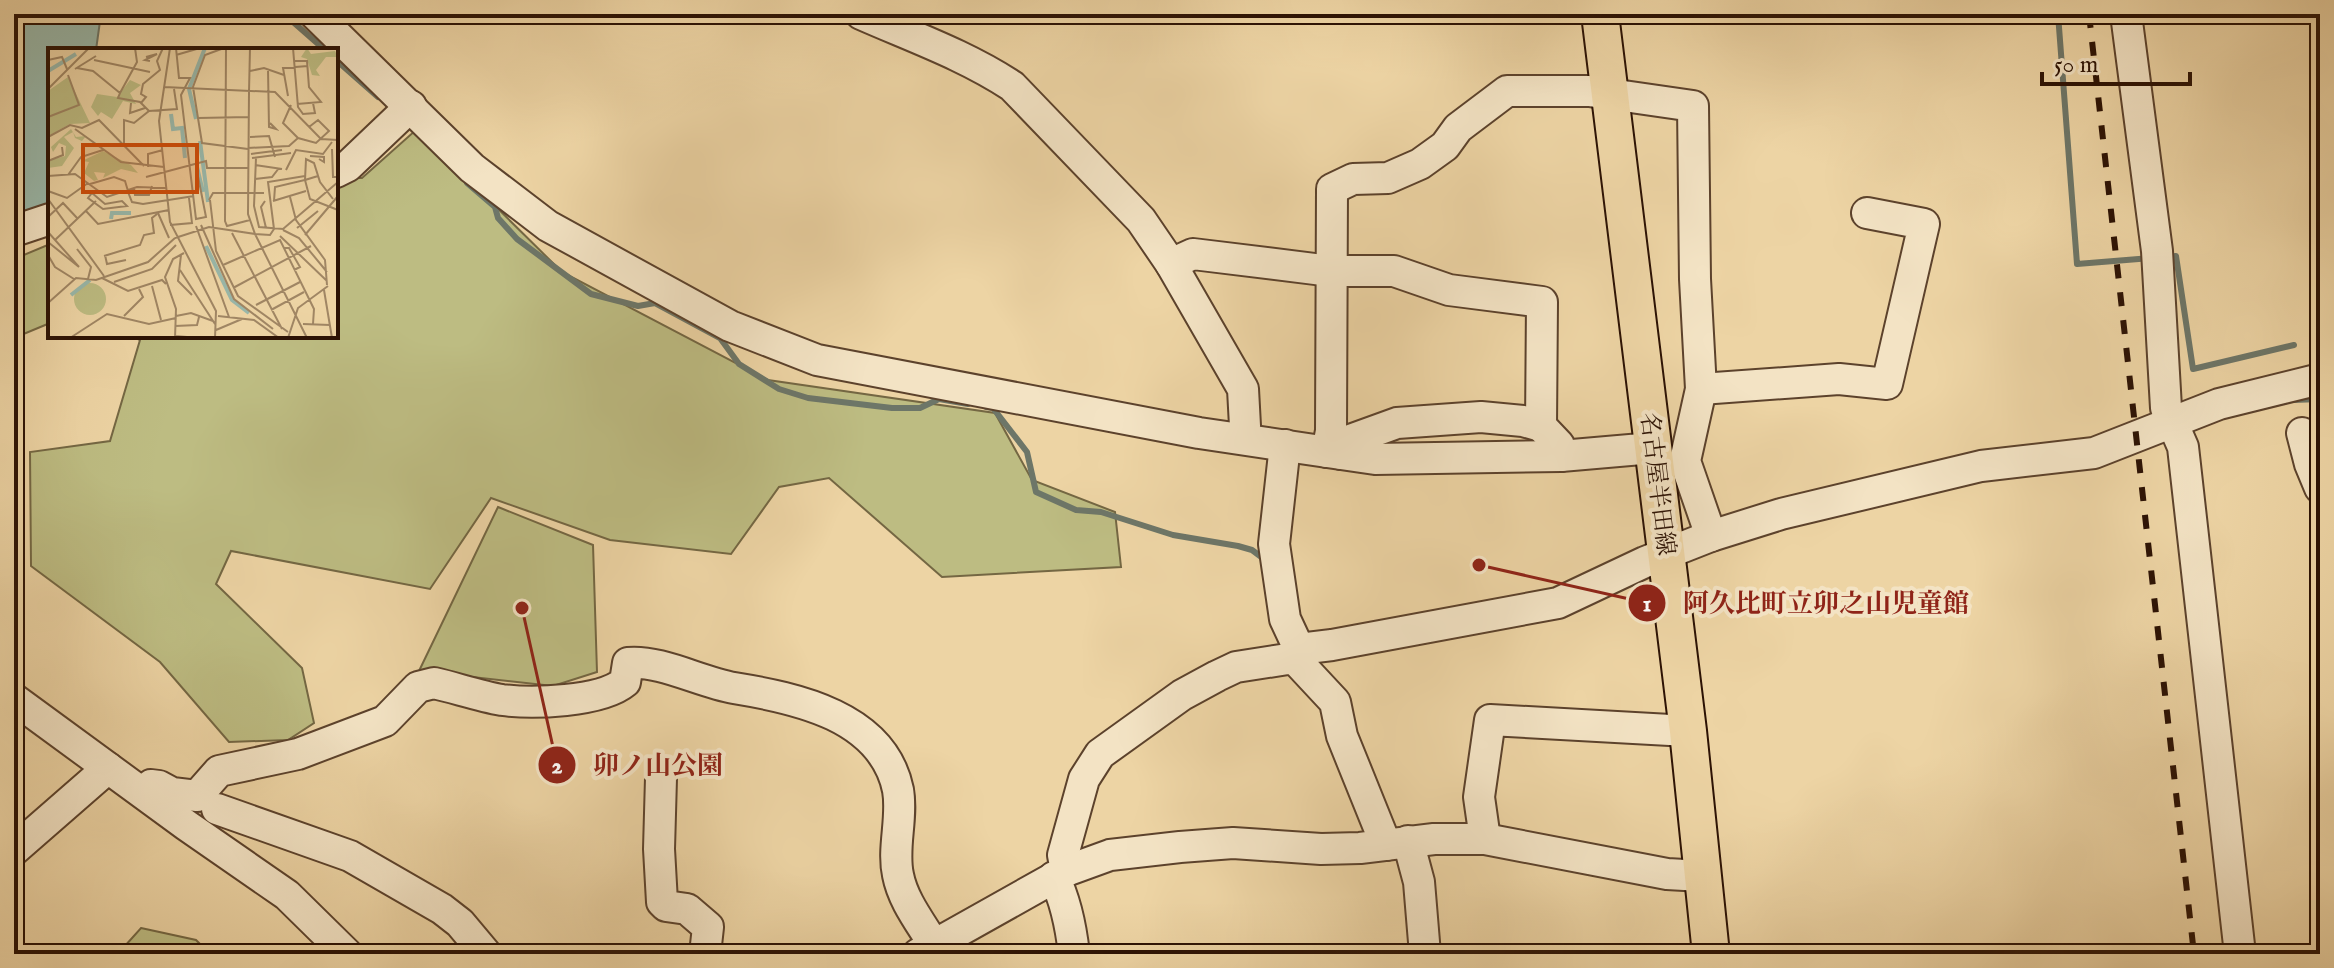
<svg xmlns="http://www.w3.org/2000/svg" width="2334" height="968" font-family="'IM FELL English','Noto Serif JP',serif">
	<rect width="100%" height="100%" fill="#edd4a4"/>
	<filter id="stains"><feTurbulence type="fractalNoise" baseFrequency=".0025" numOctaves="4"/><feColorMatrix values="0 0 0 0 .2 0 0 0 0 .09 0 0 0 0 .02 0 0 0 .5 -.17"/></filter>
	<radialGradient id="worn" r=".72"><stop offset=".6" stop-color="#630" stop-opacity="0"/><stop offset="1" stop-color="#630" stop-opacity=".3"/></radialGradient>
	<g fill="#bdbc82" stroke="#746743" stroke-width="2">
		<path d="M417,129L562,272L768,380L995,413L1032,480L1115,512L1121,567L942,577L829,478L779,487L731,554L610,540L491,498L430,589L231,551L216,584L302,668L314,723L288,740L229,742L160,662L31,566L30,452L110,441L140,340L132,336H336V178H362Z"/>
		<path d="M50,244V323L14,338V272L19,257Z"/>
		<path d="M498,507L593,545L597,672L553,686L419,671Z"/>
		<path d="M141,928L196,940L210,954H124V947Z"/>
	</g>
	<path fill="#99b8aa" stroke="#6d7668" stroke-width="2" d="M14,14H101L96,50H50V204L14,217Z"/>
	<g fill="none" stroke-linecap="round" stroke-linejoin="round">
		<g stroke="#6d7668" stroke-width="6">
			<path d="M284,14L325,50"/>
			<path d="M2058,14L2077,264L2151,258"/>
			<path d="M336,60L378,97"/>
			<path d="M467,183L495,207L498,218L517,239L591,294L638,306L655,303L720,338L739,364L779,389L808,398L892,408H920L939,399L968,404"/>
			<path d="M2166,257L2176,256L2193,369L2294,345"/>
			<path d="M2293,400L2320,399"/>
			<path d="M986,407L993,408L1027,452L1036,492L1076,510L1101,512L1173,535L1238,546L1252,550L1264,559"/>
		</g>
		<g stroke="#5c422c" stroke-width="34">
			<g id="minor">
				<path d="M315,14L472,168L548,226L730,326L817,360L1199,433L1375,459L1561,456L1653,448"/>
				<path d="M861,14C913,37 965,55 1012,86L1141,220L1171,264L1243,389L1245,426L1243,438"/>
				<path d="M2126,14L2157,251L2166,408L2183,447L2240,954"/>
				<path d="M336,172L348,166L411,106"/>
				<path d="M14,231L50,219"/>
				<path d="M1171,264L1193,254L1331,271H1394L1449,290L1542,302L1541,426L1559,445L1561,456"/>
				<path d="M1701,389L1839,379L1887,384L1924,224L1867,213"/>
				<path d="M2302,433L2310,464L2320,488"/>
				<path d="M1285,445L1274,544L1285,619L1299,649"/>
				<path d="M1327,452L1331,431L1332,189L1353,179L1388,178L1420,164L1445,146L1458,128L1507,91H1589L1693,106L1695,279L1701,389L1685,461L1711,536"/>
				<path d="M1341,454L1350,440L1397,423L1481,417L1523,421L1541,426"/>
				<path d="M1294,658L1299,649L1332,645L1558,603L1645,562L1711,536L1781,514L1981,466L2094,453L2219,404L2320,379"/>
				<path d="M14,699L186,825L287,895L347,954"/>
				<path d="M661,778L659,849L662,902L666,906L687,909L708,927L705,954"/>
				<path d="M144,793L151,785L159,786L172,793L197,796L219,771L298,754L385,721L418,687L434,683C456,688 479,696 502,700C532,704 601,702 625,682L628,663C661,660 700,682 734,688C796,698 883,716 898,790C903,818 892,848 898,875C903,901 921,923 934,945"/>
				<path d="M217,809L350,856L442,909L460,923L486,954"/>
				<path d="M1485,839L1479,797L1490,720L1688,731"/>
				<path d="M1408,841L1419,882L1425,954"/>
				<path d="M14,850L108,768"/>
				<path d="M1066,871L1063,855L1084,779L1100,754L1182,695L1217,676L1236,667L1294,658L1335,702L1342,736L1386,845"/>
				<path d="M1054,877C1066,901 1071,927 1074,954"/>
				<path d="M918,954L1066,871L1110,855L1180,847L1233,843L1321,849L1360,848L1434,839H1485L1667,874L1702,876"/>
			</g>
		</g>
		<g stroke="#2c1204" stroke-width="40">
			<path id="major" d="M1600,14L1688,731L1711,954"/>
		</g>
		<use href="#minor" stroke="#f3e3c4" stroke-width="30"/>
		<use href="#major" stroke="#edd4a4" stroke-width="36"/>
		<path stroke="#2c1204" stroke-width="6" stroke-dasharray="14 14" stroke-linecap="butt" d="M2089,14L2194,954"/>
	</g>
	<g text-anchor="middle" stroke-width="8" stroke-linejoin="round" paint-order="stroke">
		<g font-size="24" fill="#2c1204" stroke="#f3e3c4">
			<text transform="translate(1658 484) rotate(83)" y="8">名古屋半田線</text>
		</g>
	</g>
	<g transform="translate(48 48)">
		<rect width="290" height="290" fill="#edd4a4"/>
		<path d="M259,0L263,6L287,3L290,9H278L268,22L272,28L264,27L259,11L253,9ZM20,29L42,75L22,76L0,88V43ZM82,32L93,37L82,45L88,56L75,53L64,71L53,64L50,68L43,59L49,46L69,49ZM23,81L28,89L38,88L34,93L27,90L25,84L16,89L26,100L14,118L0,120V113L17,108L18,98L11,95L5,104L3,99ZM55,103L83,117L90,125L73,121L55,130L57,125L46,124L50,132L46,133L36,125L41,114L34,113ZM26 251a16 16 0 1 1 32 0a16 16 0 1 1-32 0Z" fill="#bdbc82"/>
		<path fill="none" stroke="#99b8aa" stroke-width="4" d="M0,23L28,6M123,66L125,81L134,80L137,110M148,71L141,41L157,0M152,93L160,154M149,119L155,144M63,171L64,165H83M158,198L184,252L201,265M23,247L42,232"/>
		<path fill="none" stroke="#a08664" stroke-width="2" d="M122,0L111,73L122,174L168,263L167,290M128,0L131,30H142L133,47L148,171L158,169L148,118M176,0L157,7L145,39L154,95L200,101M178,0L177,173L179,178L202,172M245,0L250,59L255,66L267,65L265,55M128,7L152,0M98,9L109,6L97,12L102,13M0,12L14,9L19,21M46,12L102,24M247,13H259L261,39L273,54L249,56M29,20L45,23L72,45L70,50L92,54L101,63M27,21L48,8M220,21L221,79L228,81L222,75M202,23L216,20L236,27M116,39L227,44L273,91L290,92M0,41L41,0M201,44L200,166L207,186L222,187L226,181M201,44L202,0M72,45L89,14L87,0M240,48L235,20L260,18M83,55L82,65L97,60M93,55L98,49L93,46L95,36L112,22L109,13L115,0M243,57L235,75L250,90L268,95L281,83L270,72L261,79M0,69L31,57L20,27M150,70L201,69M27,81L73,114L116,119M0,89L22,77L34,80L51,72L96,118M202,89L221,88L227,109M76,97V72L86,75L101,63L129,61L126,41M200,100L241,98L250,90M284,101L285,129H290M203,106L234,102M262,108L276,109V114L271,111M204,110L243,105M208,110L206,158L211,179L235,181L290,134M0,113L15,107L14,99M207,117L234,121M100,119V106L115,102M238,122L248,102L275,106L284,94M20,127L33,109L55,102M0,128L27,126L59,149L89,139L118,140M270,128L257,132L262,151L290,162M98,129L158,113L159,120H200M207,131L224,129L231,120M42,136L66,129L77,133L80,143M86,140L87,147H101L104,138M0,143L19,150L40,135M80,144L84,154L95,156L146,148M44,145L57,156L74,153L79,158L55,161L40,150ZM242,149L248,172L277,212L279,237M0,151L56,228M161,152L165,145H216M162,152L168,203L190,248L240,284M217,153L213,159L218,180M225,153L258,143M226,153L227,139L257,132L258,111L266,115L272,134L285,151M38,163L50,176L121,162M110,165L121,190M0,169L15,155L30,171M122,177L144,175L141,150M153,177L186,251L225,281M148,178L181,269M249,180L270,163M226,181L220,134L257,128M235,182L251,190L279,224M0,184L31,219L0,194M184,185L234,281M257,187L290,148M232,188L279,233M127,190L161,179L207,186L259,290M7,192L48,153M236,200H241L252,219L246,222M29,201L43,219L40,231M0,207L7,219L26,231M57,207L59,216L78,212M133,207L130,233L144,247M56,208L92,197L96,187L106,185L104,170L109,166M175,217L232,192L266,261L265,276M132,222L167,276M54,230L80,243L114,232L118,236M66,234L104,221L128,197M104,238L113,272M185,240L263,198M276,242L284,290M0,255L28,230L48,232L100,214L127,190M208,257L252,234M223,262L256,244M76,268L95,249L91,241M128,268L143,265L165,273M170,268L206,272L231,290M255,276L282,277M127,278L149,277L151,269M168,282L194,271M127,288L151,290M22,290L59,266L101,276L128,270M127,290L128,261L117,229L125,211L136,205M240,290L250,260L280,238"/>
		<path fill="#cc4e0b" fill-opacity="0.15" stroke="#cc4e0b" stroke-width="4" d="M35,97H149V144H35Z"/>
		<rect width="290" height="290" fill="none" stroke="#2c1204" stroke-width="4"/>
	</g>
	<path fill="none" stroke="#8f2418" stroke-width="3" d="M1479 565L1647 603M522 608L557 765"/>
	<g fill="#8f2418" stroke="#f3e3c4" stroke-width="3">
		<circle cx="1479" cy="565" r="8"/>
		<circle cx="522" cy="608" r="8"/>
		<circle cx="1647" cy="603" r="20"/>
		<circle cx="557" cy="765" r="20"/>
	</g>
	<g font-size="24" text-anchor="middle" font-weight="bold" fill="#fff">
		<text x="1647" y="611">1</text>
		<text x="557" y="773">2</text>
	</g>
	<g font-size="26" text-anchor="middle" font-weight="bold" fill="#8f2418" stroke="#f3e3c4" stroke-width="8" stroke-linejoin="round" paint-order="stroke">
		<text x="1826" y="612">阿久比町立卯之山児童館</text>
		<text x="658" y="774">卯ノ山公園</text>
	</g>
	<rect width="2334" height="968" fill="none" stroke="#edd4a4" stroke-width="48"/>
	<rect x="16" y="16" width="2302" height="936" fill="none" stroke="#2c1204" stroke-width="4"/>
	<rect x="24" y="24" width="2286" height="920" fill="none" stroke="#2c1204" stroke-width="2"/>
	<path d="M2042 72v12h148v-12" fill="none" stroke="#2c1204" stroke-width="4"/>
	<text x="2054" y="72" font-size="24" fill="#2c1204" stroke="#f3e3c4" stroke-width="6" paint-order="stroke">50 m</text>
	<rect width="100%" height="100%" filter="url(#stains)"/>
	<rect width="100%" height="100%" fill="url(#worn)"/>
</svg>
